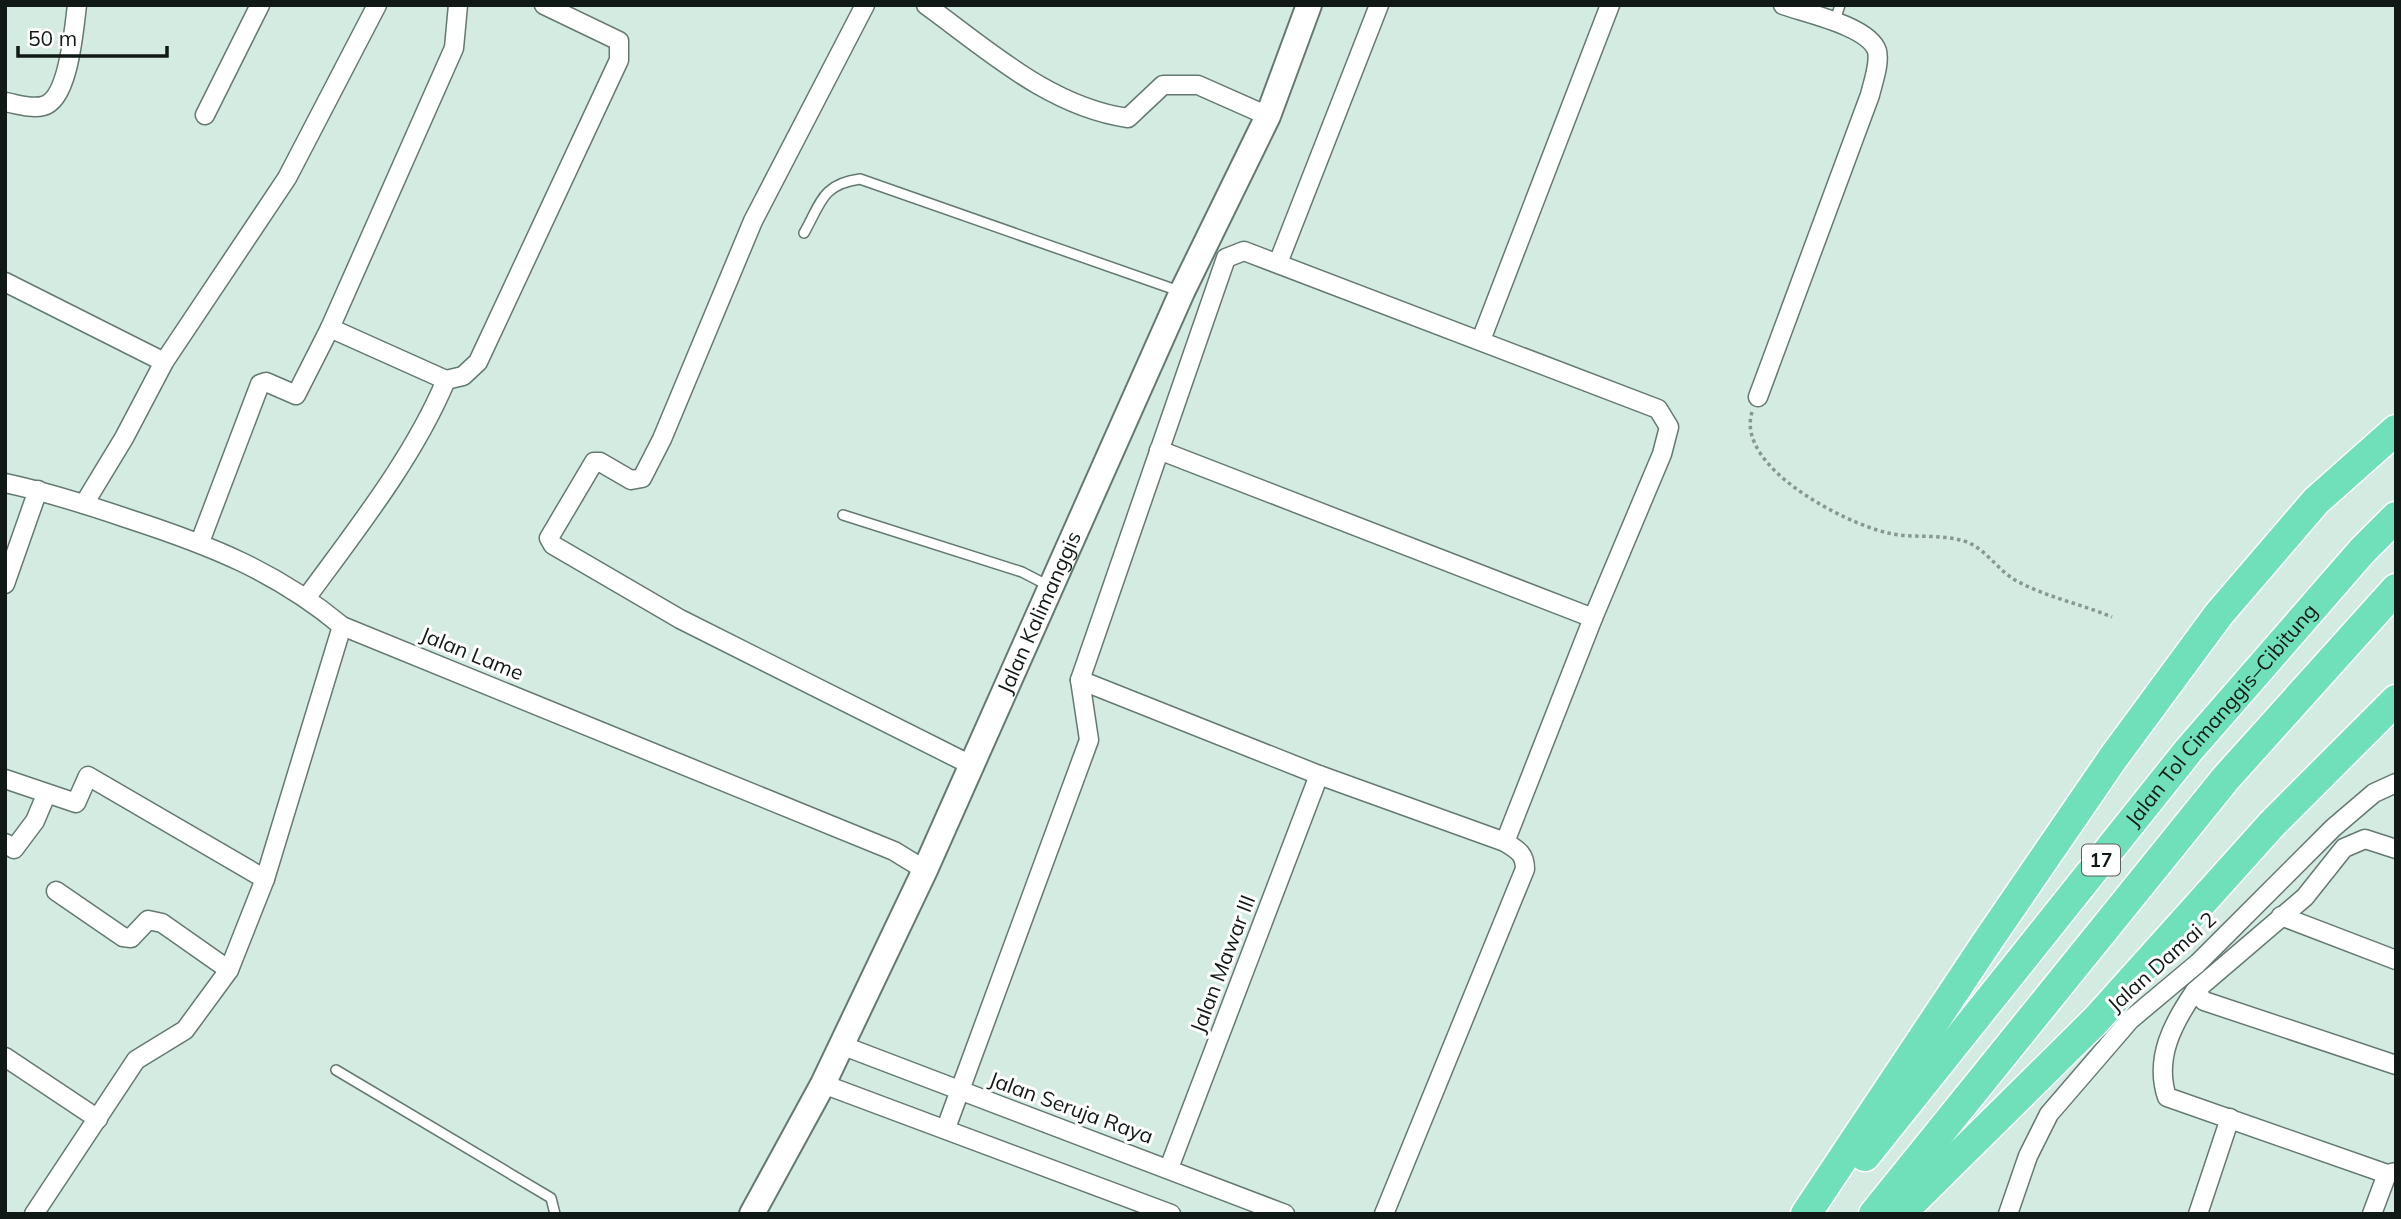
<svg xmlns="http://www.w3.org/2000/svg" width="2401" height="1219" font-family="Mulish,sans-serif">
	<rect width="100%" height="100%" fill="#d3ebe1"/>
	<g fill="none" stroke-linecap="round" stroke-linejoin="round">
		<g stroke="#647a71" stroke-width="12">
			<g id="service">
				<path d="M1835,21L1840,5"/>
				<path d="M804,233C821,203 822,184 860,179L1179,291"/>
				<path d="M843,515L1022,572L1049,586"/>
				<path d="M336,1070L551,1198L555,1214"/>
			</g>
		</g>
		<g stroke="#647a71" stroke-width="21">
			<g id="minor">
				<path d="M458,5L454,48L330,328L446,380L463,376L478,362L619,60V41L544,5"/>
				<path d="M865,5L753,221L662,439L642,478L631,480L600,462H594L549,538L553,545L680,619L971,765"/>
				<path d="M926,5C988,50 1050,107 1128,118L1163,85H1198L1268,116"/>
				<path d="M5,102C17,104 31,109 43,106C69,100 74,28 77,5"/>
				<path d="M205,115L260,5"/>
				<path d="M1278,263L1379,5"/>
				<path d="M5,282L164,362"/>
				<path d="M1481,340L1610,5"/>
				<path d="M1758,397L1870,95C1873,82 1880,64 1877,51C1869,26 1805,13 1783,5"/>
				<path d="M1159,450L1593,618"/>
				<path d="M5,483C47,492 88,505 129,519C209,545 276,571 342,626L894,851L925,870"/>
				<path d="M84,504L124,438L164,362L287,178L377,5"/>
				<path d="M200,542L260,384L266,382L296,395L330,328"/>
				<path d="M5,584L38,490"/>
				<path d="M307,597C356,530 414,457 446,380"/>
				<path d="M1080,680L1319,775L1505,842C1518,850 1525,854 1525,869L1384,1214"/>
				<path d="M5,779L76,803L88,776L265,879"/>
				<path d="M5,843L14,849L35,821L46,795"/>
				<path d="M2396,849L2365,839L2344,848L2305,897L2195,991L2204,1001L2396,1065"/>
				<path d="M56,891L123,937L131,938L148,920L162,923L229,970"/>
				<path d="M2281,916L2396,960"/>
				<path d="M2195,991C2173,1023 2154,1058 2167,1097L2387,1174L2396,1172"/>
				<path d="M841,1045L1285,1214"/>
				<path d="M5,1057L98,1119"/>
				<path d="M823,1084L1171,1214"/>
				<path d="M946,1128L1089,740L1080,680L1226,258L1244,251L1658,409L1669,427L1662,454L1593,618L1505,842"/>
				<path d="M1169,1168L1319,775"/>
				<path d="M34,1214L136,1060L185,1030L229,970L265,879L342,626"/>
				<path d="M2008,1214L2028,1156L2049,1114L2130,1020L2198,963L2333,828L2374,793L2396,783"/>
				<path d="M2198,1214L2230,1118"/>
				<path d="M2372,1214L2387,1174"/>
			</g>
		</g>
		<g stroke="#647a71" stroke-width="28">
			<g id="secondary">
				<path id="s1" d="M752,1214L823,1084L925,870L1182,292L1268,116L1309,5"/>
			</g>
		</g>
		<g stroke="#fff" stroke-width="33">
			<g id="motorway">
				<path id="s2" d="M1865,1156L2188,751L2362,551L2396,517"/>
				<path d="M1806,1214L1987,942L2113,758L2219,614L2316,501L2396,430"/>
				<path d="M1874,1214L2226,778L2396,589"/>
				<path d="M1900,1214L2096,1020L2272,824L2396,700"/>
			</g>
		</g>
		<path stroke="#869890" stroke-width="3.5" stroke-dasharray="3.5 3.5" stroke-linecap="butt" d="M1752,412C1735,467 1844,523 1888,533C1913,539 1942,533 1967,542C1987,550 1998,571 2017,581C2046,597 2081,604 2112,617"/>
		<use href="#service" stroke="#fff" stroke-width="9"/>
		<use href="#minor" stroke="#fff" stroke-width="18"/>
		<use href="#secondary" stroke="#fff" stroke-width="24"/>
		<use href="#motorway" stroke="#6fe0ba" stroke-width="30"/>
	</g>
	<g text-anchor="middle" stroke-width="6" stroke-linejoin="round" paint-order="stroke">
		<rect fill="#fff" stroke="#585e5c" stroke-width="2" x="2082" y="844.5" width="38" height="31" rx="5"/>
		<g font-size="19" font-weight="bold" fill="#111916">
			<text x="2101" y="867">17</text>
		</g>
		<g font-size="21" fill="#111916" stroke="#fff">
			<text dy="7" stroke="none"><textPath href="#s1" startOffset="667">Jalan Kalimanggis</textPath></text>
			<text transform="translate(472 654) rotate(22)" y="7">Jalan Lame</text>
			<text dy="7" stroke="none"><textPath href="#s2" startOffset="567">Jalan Tol Cimanggis–Cibitung</textPath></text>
			<text transform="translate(2162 962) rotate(-42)" y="7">Jalan Damai 2</text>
			<text transform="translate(1223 964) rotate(-69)" y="7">Jalan Mawar III</text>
			<text transform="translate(1071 1108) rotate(20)" y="7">Jalan Seruja Raya</text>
		</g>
	</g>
	<rect width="2401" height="1219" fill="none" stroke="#111916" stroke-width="14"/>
	<path d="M18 46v10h149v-10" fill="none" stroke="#111916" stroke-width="3.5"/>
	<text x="28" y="46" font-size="21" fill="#111916" stroke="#ffffff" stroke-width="5" paint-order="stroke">50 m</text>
</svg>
